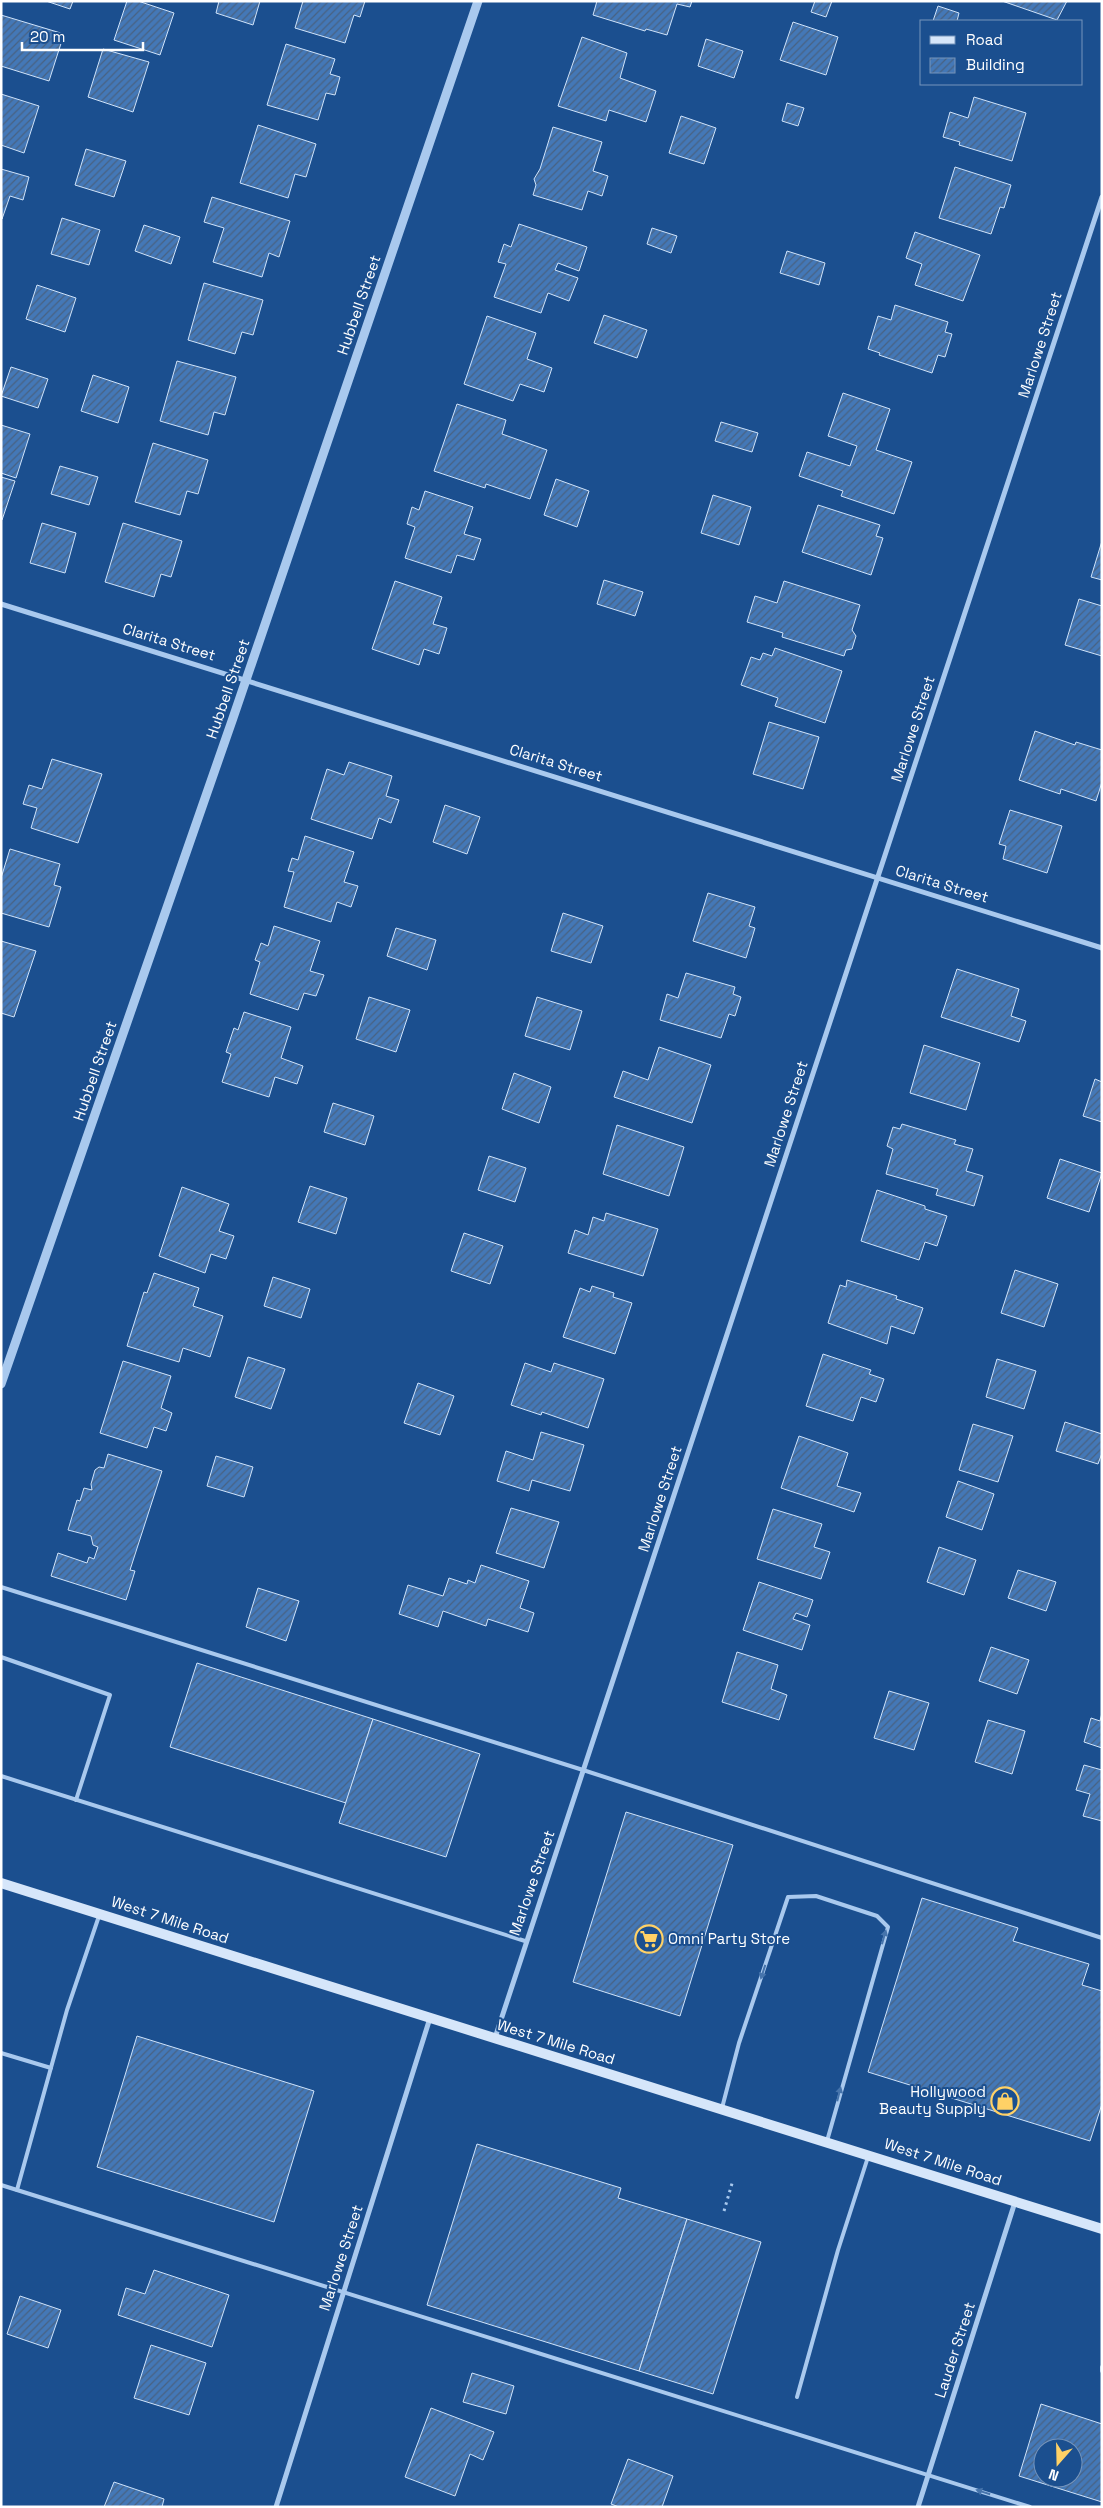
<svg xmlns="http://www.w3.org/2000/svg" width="1103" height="2508" font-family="'Space Grotesk',sans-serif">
	<defs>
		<pattern id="building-hatch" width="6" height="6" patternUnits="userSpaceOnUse" patternTransform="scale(1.25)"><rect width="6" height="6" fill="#4478b7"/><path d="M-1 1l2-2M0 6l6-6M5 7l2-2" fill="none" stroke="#486282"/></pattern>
	</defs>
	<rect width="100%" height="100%" fill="#1b4f8f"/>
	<g fill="url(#building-hatch)" stroke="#cfe3fa" fill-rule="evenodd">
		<path d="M46,1H73L70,9Z"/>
		<path d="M127,1H138L174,13L160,55L114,40Z"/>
		<path d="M219,1H260L253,25L216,13Z"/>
		<path d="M303,1H365L360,17L354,15L345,43L295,28Z"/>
		<path d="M597,1H692L690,7L677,4L667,35L646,29L645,31L593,15Z"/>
		<path d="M815,1H832L826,17L811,12Z"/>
		<path d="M1002,1H1067L1057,20Z"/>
		<path d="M938,6L959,13L957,21H933Z"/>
		<path d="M1,15L64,34L49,81L1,66Z"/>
		<path d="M793,22L838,37L826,75L780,60Z"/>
		<path d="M582,37L627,53L620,78L656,91L646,122L609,110L606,121L558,106Z"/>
		<path d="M706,39L743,51L734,78L698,66Z"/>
		<path d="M286,44L335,59L330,74L340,77L335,95L326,93L318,120L267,105Z"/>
		<path d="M103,49L149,62L133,112L88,97Z"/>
		<path d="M1,94L39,106L24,153L1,145Z"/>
		<path d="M974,97L1026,113L1012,161L959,145L960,142L943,137L950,112L968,118Z"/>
		<path d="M787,103L804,108L798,126L782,121Z"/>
		<path d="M681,116L716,128L704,164L669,153Z"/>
		<path d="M258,125L316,144L306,177L295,174L288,198L240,183Z"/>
		<path d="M553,127L602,142L593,171L608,176L602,196L588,191L582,210L533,195L536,185L534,179L540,169Z"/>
		<path d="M86,149L126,161L114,197L75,185Z"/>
		<path d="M955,167L1011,185L1004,208L1000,207L991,234L939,218Z"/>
		<path d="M1,169L29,177L23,200L10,196L2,219Z"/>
		<path d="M212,197L290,221L279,257L269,253L262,277L213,262L224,228L204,222Z"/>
		<path d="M62,218L100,230L89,265L51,254Z"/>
		<path d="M519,224L587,247L579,271L558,263L555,270L578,278L569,301L548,293L541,313L494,297L506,264L498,262L504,244L511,247Z"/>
		<path d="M144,225L180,237L171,264L135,251Z"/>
		<path d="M652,228L677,236L671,253L647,244Z"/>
		<path d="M915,232L980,255L963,301L915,285L922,264L906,258Z"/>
		<path d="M787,251L825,263L819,285L780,273Z"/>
		<path d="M204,283L263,300L253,335L242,332L235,354L188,340Z"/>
		<path d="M37,285L76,298L65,332L26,319Z"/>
		<path d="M895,305L948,322L945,332L952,334L945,357L938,355L932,373L879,355L880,353L868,349L878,316L891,320Z"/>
		<path d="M604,315L647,330L637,358L594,343Z"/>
		<path d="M487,316L536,333L527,359L552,368L544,392L520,384L513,401L464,384Z"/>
		<path d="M177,361L236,377L225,415L214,412L208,435L160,421Z"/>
		<path d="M11,367L48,379L38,408L1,396Z"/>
		<path d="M93,375L129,387L118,423L81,411Z"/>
		<path d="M843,393L890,409L876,450L912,462L894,514L841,496L843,491L799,476L807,452L850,466L857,446L828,436Z"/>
		<path d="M457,404L506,420L502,434L547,450L530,499L486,484L485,488L434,471Z"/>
		<path d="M721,422L758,433L752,452L715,441Z"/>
		<path d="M1,425L30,434L16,478L1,473Z"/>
		<path d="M153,443L208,460L198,494L187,491L180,515L135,502Z"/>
		<path d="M60,466L98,477L89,505L51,494Z"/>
		<path d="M1,477L15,481L2,520H1Z"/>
		<path d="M556,479L589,491L577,527L544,515Z"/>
		<path d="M425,491L473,507L464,534L481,539L474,560L457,555L451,573L405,558L415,527L407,524L412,507L419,510Z"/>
		<path d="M713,495L751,507L739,545L701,533Z"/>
		<path d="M818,505L880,525L876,536L883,538L871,575L802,552Z"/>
		<path d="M42,523L76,533L65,573L30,563Z"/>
		<path d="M123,523L182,541L171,577L161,574L154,597L105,582Z"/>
		<path d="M1102,541V580L1091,577Z"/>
		<path d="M604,580L643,592L635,616L597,604Z"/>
		<path d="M395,581L442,597L433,624L447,628L439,654L424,649L419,665L372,649Z"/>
		<path d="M784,581L860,605L852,630L856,636L852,649L846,650L844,656L782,637L783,633L747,622L755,596L777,603Z"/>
		<path d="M1079,599L1102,606V656L1065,645Z"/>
		<path d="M775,648L842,671L825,723L775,706L778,698L741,685L751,657L760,660L763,653L772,656Z"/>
		<path d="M769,722L819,737L803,789L753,774Z"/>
		<path d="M1035,731L1075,745L1076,742L1102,750V782L1096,801L1061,789L1060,794L1019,780Z"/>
		<path d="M52,759L102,774L78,843L31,828L37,808L23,804L29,785L42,789Z"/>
		<path d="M349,762L392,776L386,796L399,800L391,823L379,818L372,839L311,819L327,769L344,775Z"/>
		<path d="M445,805L480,817L467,854L433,842Z"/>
		<path d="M1010,810L1062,826L1047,873L1003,859L1006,846L999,844Z"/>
		<path d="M305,836L354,852L344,882L358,886L351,907L337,902L331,922L284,907L294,872L288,871L292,858L298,860Z"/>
		<path d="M10,849L60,864L54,885L61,887L49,927L1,913V878Z"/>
		<path d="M708,893L755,907L749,926L755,928L746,958L693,941Z"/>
		<path d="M563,913L603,926L591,963L551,951Z"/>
		<path d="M274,926L320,941L310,971L324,975L316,996L304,993L298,1010L250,994L260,962L255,960L261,943L268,946Z"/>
		<path d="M396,928L436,940L427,970L387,956Z"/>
		<path d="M1,941L36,951L14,1017L1,1013Z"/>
		<path d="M957,969L1019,989L1011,1016L1026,1021L1019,1042L941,1017Z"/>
		<path d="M686,973L735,987L733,994L741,997L735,1016L729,1014L721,1038L660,1020L667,994L678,998Z"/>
		<path d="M369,997L410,1010L396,1052L356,1039Z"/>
		<path d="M537,997L582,1011L570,1050L525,1036Z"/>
		<path d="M244,1012L291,1027L281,1058L303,1066L297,1084L275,1077L269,1097L222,1082L231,1054L226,1052L234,1028L238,1030Z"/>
		<path d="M924,1045L980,1063L966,1110L910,1093Z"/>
		<path d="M659,1047L711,1065L692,1123L614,1097L623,1071L648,1080Z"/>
		<path d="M514,1073L551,1087L539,1123L502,1109Z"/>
		<path d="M1095,1079L1102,1082V1122L1083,1116Z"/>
		<path d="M333,1103L374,1116L365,1145L324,1132Z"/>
		<path d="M902,1124L956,1140L954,1144L973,1149L966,1171L983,1176L974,1206L936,1195L938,1189L886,1174L893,1149L887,1146L893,1127L900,1129Z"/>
		<path d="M617,1125L684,1147L669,1196L603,1174Z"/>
		<path d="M489,1156L526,1168L515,1202L478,1190Z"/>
		<path d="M1060,1159L1102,1173L1089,1212L1047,1198Z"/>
		<path d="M310,1186L347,1198L336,1234L298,1222Z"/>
		<path d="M182,1187L229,1204L219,1231L234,1236L226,1259L211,1254L205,1273L159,1256Z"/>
		<path d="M877,1190L925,1206V1209L947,1216L937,1246L925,1242L919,1260L861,1241Z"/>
		<path d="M606,1213L658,1229L643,1276L568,1253L575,1230L588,1235L593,1217L604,1221Z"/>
		<path d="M464,1233L503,1246L490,1284L451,1271Z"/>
		<path d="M1015,1270L1058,1284L1044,1327L1001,1313Z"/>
		<path d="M154,1273L199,1288L193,1306L223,1316L210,1357L183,1348L179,1362L127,1346L144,1292L147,1293Z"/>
		<path d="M273,1277L310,1289L301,1318L264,1306Z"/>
		<path d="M847,1280L897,1296L896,1299L923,1308L914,1334L891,1326L887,1344L828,1323L840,1285L846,1287Z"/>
		<path d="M592,1286L614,1293L613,1297L632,1303L615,1354L563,1337L580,1288L590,1292Z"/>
		<path d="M823,1354L871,1370L869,1374L884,1379L876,1402L861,1397L853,1421L806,1406Z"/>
		<path d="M248,1357L285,1369L271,1409L235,1397Z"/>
		<path d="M997,1359L1036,1371L1024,1409L986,1397Z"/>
		<path d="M123,1361L171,1376L161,1408L172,1413L166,1431L154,1427L147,1448L100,1433Z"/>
		<path d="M525,1363L551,1372L554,1363L604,1379L588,1428L542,1412L541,1415L511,1405Z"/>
		<path d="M418,1383L454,1396L440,1435L404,1423Z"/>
		<path d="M1065,1422L1102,1434V1453L1098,1464L1056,1451Z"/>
		<path d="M973,1424L1013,1436L998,1482L959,1470Z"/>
		<path d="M541,1432L584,1445L570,1491L532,1480L529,1491L497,1481L506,1451L533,1460Z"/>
		<path d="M799,1436L848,1453L837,1486L861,1493L854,1512L781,1488Z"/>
		<path d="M108,1454L162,1471L130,1570L135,1571L126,1600L51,1576L58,1553L87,1563L89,1557L94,1559L98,1547L93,1545L91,1536L68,1530L77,1500L80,1501L84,1488L92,1490L91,1484L95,1470L99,1467L104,1468Z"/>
		<path d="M216,1456L253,1467L244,1497L207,1486Z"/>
		<path d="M958,1481L994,1494L982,1530L946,1517Z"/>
		<path d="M511,1508L559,1522L544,1568L496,1553Z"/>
		<path d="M773,1509L822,1524L814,1547L830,1552L821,1579L757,1559Z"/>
		<path d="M939,1547L976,1560L964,1595L927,1582Z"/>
		<path d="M481,1565L529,1581L520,1608L534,1613L528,1632L488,1619L486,1626L443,1611L438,1627L399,1614L408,1585L443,1596L449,1578L467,1584L468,1580L475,1583Z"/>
		<path d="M1018,1570L1056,1582L1046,1611L1008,1598Z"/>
		<path d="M759,1582L813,1600L807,1617L796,1613L793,1619L810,1625L802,1650L743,1630Z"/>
		<path d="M258,1588L299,1601L286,1641L246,1627Z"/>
		<path d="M991,1647L1029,1660L1017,1694L979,1681Z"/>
		<path d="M737,1652L778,1665L771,1689L787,1695L779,1720L722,1702Z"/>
		<path d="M197,1663L373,1719L346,1803L170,1747Z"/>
		<path d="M889,1691L929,1703L914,1750L874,1738Z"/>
		<path d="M1102,1713V1748L1084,1742L1091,1718L1100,1721Z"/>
		<path d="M373,1719L480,1754L446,1857L339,1823Z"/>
		<path d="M988,1720L1025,1731L1012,1774L975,1762Z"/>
		<path d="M1084,1765L1102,1770V1821L1083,1816L1090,1794L1076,1790Z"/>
		<path d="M626,1812L733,1845L680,2016L573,1982Z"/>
		<path d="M922,1898L1018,1928L1013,1941L1089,1964L1082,1985L1102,1991V2104L1090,2141L868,2072Z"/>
		<path d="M137,2036L314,2091L274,2222L97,2167Z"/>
		<path d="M477,2144L621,2188L618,2198L687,2219L639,2371L427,2305Z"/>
		<path d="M687,2219L761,2242L713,2394L639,2371Z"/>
		<path d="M154,2270L229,2295L212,2347L118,2315L126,2288L145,2294Z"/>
		<path d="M20,2296L61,2310L48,2348L7,2334Z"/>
		<path d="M151,2345L206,2363L189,2415L134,2398Z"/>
		<path d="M472,2373L514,2386L506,2414L463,2402Z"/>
		<path d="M1041,2404L1102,2424V2502L1019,2476ZM1043,2448H1073V2478H1043Z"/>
		<path d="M431,2408L494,2432L483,2460L470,2454L455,2496L405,2477Z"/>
		<path d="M628,2459L673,2476L662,2507H619L611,2504Z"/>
		<path d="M114,2482L164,2499L162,2507H104Z"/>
	</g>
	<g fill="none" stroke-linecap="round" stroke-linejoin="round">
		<path stroke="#a9c9ee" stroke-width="3" stroke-dasharray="2.5 4" stroke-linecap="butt" d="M724,2211L733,2180"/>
		<g stroke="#a9c9ee" stroke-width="4">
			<path d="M1,1587L583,1770L1102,1938"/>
			<path d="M1,1657L110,1695L76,1800"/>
			<path d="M1,1776L525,1941"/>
			<path d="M1,2053L51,2068"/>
			<path d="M722,2108L739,2043L788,1897L816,1896L877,1916L888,1927L827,2141"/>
			<path d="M1,2185L1030,2507"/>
			<path d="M17,2190L67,2010L99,1916"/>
			<path d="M1102,2367V2371"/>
			<path d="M797,2397L838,2250L868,2157"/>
		</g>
		<g stroke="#a9c9ee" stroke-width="5">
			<path d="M1,604L1102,948"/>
			<path d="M495,2038L1102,197"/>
			<path d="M276,2507L430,2018"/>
			<path d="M918,2507L1015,2202"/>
		</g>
		<path stroke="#a9c9ee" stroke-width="9" d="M1,1384L233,718L478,1"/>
		<path stroke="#d6e6fa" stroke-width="10" d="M1,1883L1102,2229"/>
	</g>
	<defs><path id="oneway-solid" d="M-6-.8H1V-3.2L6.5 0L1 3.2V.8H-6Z" transform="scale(1.25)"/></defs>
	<g fill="#4674ac">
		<use href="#oneway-solid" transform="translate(884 1937) rotate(-74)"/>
		<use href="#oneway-solid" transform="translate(763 1972) rotate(108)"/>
		<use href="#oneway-solid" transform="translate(839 2094) rotate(-76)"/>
		<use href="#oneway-solid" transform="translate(983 2492) rotate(-162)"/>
	</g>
	<defs>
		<g id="supermarket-ring" transform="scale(1.4375)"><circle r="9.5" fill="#1b4f8f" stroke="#ffd166" stroke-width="1.5"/><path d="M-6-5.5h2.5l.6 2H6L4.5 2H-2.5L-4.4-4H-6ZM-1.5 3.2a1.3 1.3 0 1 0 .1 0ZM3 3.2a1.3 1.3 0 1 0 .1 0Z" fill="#ffd166"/></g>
		<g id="shop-ring" transform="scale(1.4375)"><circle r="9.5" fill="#1b4f8f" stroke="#ffd166" stroke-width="1.5"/><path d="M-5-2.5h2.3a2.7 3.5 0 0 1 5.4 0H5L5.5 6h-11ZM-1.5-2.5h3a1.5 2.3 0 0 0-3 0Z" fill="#ffd166"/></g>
	</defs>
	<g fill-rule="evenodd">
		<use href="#supermarket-ring" x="649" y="1939"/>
		<use href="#shop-ring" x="1005" y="2101"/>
	</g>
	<g text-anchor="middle" stroke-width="4" stroke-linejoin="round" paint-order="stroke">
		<g font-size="15" fill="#fff" stroke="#1b4f8f">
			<text transform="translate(359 305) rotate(-71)" y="5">Hubbell Street</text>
			<text transform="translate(1040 345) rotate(-72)" y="5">Marlowe Street</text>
			<text transform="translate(169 642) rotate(17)" y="5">Clarita Street</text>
			<text transform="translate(228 689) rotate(-71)" y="5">Hubbell Street</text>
			<text transform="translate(913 729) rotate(-72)" y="5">Marlowe Street</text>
			<text transform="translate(556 763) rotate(17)" y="5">Clarita Street</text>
			<text transform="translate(942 884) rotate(17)" y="5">Clarita Street</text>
			<text transform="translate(95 1071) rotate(-71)" y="5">Hubbell Street</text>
			<text transform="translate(786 1114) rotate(-72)" y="5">Marlowe Street</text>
			<text transform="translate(660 1499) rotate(-72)" y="5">Marlowe Street</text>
			<text transform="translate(532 1883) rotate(-71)" y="5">Marlowe Street</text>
			<text transform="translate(170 1920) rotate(18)" y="5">West 7 Mile Road</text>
			<text transform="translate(556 2042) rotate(17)" y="5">West 7 Mile Road</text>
			<text transform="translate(943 2162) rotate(18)" y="5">West 7 Mile Road</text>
			<text transform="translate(341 2258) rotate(-72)" y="5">Marlowe Street</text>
			<text transform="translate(955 2350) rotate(-72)" y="5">Lauder Street</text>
		</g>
		<g font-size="15" fill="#fff" stroke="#1b4f8f" text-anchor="start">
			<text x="668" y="1944">Omni Party Store</text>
			<text x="986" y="2097" text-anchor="end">Hollywood<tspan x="986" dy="17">Beauty Supply</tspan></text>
		</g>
	</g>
	<rect width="1103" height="2508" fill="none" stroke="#ffffff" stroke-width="5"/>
	<rect x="920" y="20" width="162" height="65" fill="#1b4f8f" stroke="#7695bc"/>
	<rect x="930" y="36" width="25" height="8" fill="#d6e6fa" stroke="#7695bc"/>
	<text x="966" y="45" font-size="15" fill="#ffffff">Road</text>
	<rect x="930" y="58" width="25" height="15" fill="url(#building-hatch)" stroke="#7695bc"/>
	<text x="966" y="70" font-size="15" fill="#ffffff">Building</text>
	<g transform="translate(1058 2463) rotate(200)"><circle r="24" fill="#1b4f8f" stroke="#7695bc"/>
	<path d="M0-4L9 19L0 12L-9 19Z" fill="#ffd166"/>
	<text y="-8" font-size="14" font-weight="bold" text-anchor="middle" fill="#ffffff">N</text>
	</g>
	<path d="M22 42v8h121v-8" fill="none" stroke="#ffffff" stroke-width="2.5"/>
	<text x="30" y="42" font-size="15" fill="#ffffff" stroke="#1b4f8f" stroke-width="4" paint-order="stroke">20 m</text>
</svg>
